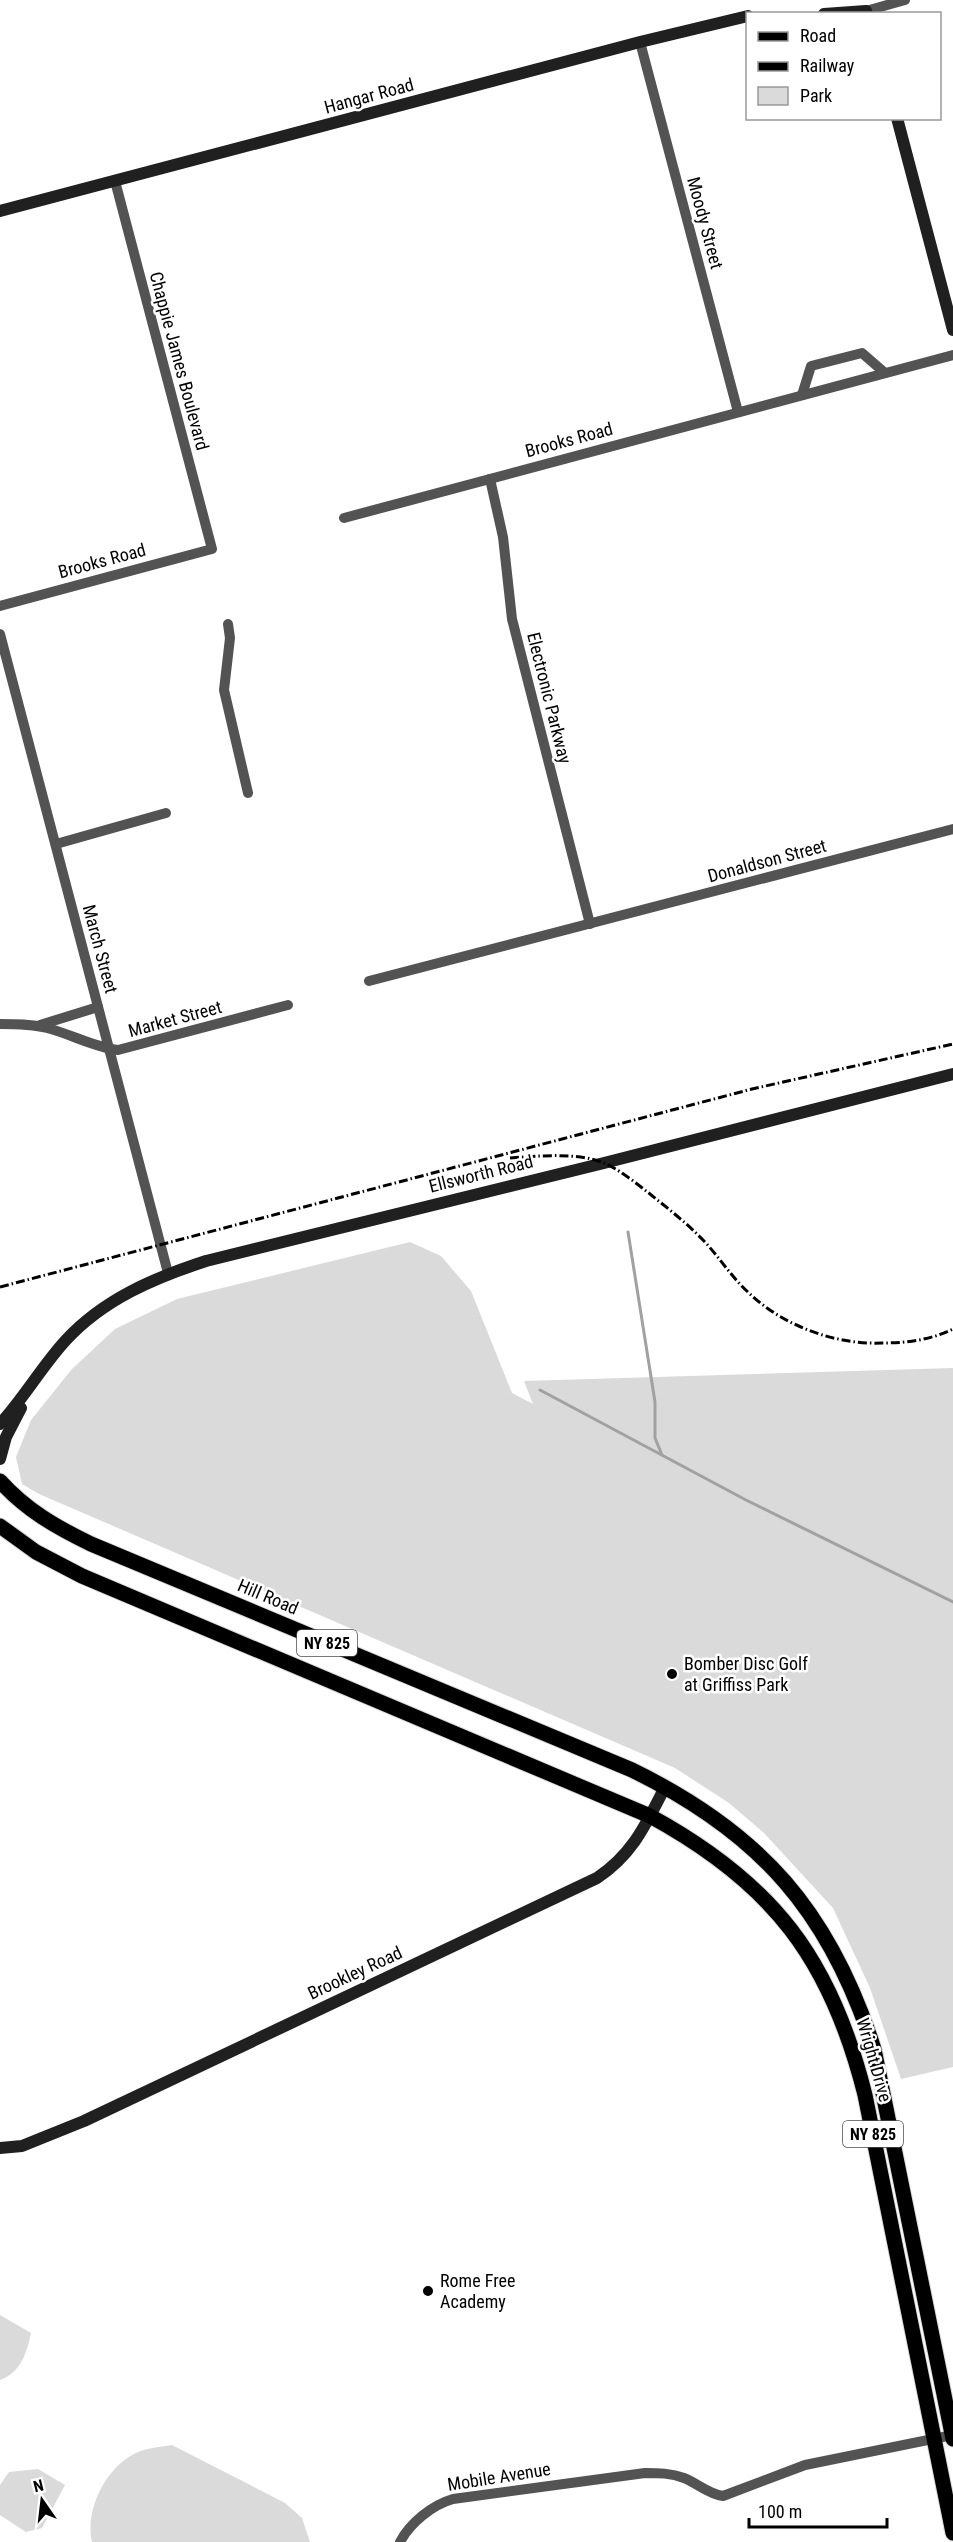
<svg xmlns="http://www.w3.org/2000/svg" width="953" height="2542" font-family="'Roboto Condensed',sans-serif">
	<rect width="100%" height="100%" fill="#fff"/>
	<g fill="#dadada">
		<path d="M410,1242L441,1256L471,1291L512,1393L533,1404L524,1381L953,1368V2067L901,2079L870,1988L833,1908L764,1833L729,1803L675,1768L39,1494L22,1484L16,1457L31,1420L72,1369L115,1329L177,1299Z"/>
		<path d="M0,2315L31,2333C27,2353 20,2373 0,2380Z"/>
		<path d="M172,2445L285,2503L302,2518L310,2542H92C85,2511 104,2471 132,2455C144,2448 159,2447 172,2445Z"/>
		<path d="M38,2469L65,2485L42,2528L26,2532L0,2515V2485L9,2472Z"/>
	</g>
	<g fill="none" stroke-linecap="round" stroke-linejoin="round">
		<g stroke="#a1a1a1" stroke-width="3">
			<path d="M628,1232L655,1402V1438L662,1455"/>
			<path d="M540,1390L746,1500L953,1602"/>
		</g>
		<g stroke="#dbdbdb" stroke-width="17">
			<g id="primary">
				<path d="M0,1481C26,1510 56,1527 91,1544L632,1770C761,1833 830,1912 874,2049L953,2439"/>
				<path d="M0,1526L36,1552L82,1576L650,1816C773,1883 831,1959 865,2095L953,2533"/>
			</g>
		</g>
		<g stroke="#535353" stroke-width="10">
			<path d="M866,11L905,0"/>
			<path d="M640,42L738,412"/>
			<path d="M802,395L811,366L862,353L885,373"/>
			<path d="M490,479L503,537L512,619L590,924"/>
			<path d="M344,518L953,355"/>
			<path d="M0,606L212,549L115,181"/>
			<path d="M228,624L230,638L224,690L248,793"/>
			<path d="M0,634L168,1273"/>
			<path d="M56,844L166,813"/>
			<path d="M369,981L953,829"/>
			<path d="M0,1024C16,1024 31,1024 47,1028C71,1034 93,1047 118,1050L288,1005"/>
			<path d="M40,1025L98,1007"/>
			<path d="M400,2542C410,2523 432,2505 453,2499L645,2473C658,2473 671,2473 684,2478C697,2483 708,2494 723,2496L805,2465L953,2435"/>
		</g>
		<g stroke="#202020" stroke-width="12">
			<path d="M824,14L866,11L867,14"/>
			<path d="M897,118L953,330"/>
			<path d="M0,211L640,42L748,16"/>
			<path d="M0,1424C24,1398 42,1366 66,1340C104,1299 154,1278 206,1261L604,1163L953,1074"/>
			<path d="M0,1459L6,1437L21,1408"/>
			<path d="M0,2148L22,2146L84,2121L597,1878C633,1854 646,1824 665,1787"/>
		</g>
		<use href="#primary" stroke="#000" stroke-width="15"/>
		<g stroke="#000" stroke-width="3" stroke-dasharray="9 3 1.5 3" stroke-linecap="butt">
			<path d="M510,1158C538,1156 578,1152 604,1163C620,1170 636,1183 650,1194C666,1207 683,1220 698,1235C717,1253 730,1276 749,1293C783,1326 836,1345 882,1343C906,1343 931,1340 953,1329"/>
			<path d="M0,1287L752,1089L953,1044"/>
		</g>
	</g>
	<g fill="#000" stroke="#fff" stroke-width="2">
		<circle cx="672" cy="1674" r="6"/>
		<circle cx="428" cy="2291" r="6"/>
	</g>
	<g text-anchor="middle" stroke-width="5" stroke-linejoin="round" paint-order="stroke">
		<g fill="#fff" stroke="#4c4c4c" stroke-width="1.5">
			<rect x="297" y="1630" width="60" height="26" rx="4.5"/>
			<rect x="843" y="2121" width="60" height="26" rx="4.5"/>
		</g>
		<g font-size="16" font-weight="bold" fill="#000">
			<text x="327" y="1649">NY 825</text>
			<text x="873" y="2140">NY 825</text>
		</g>
		<g font-size="18" fill="#000" stroke="#fff">
			<text transform="translate(369 96) rotate(-15)" y="6">Hangar Road</text>
			<text transform="translate(705 223) rotate(75)" y="6">Moody Street</text>
			<text transform="translate(179 361) rotate(75)" y="6">Chappie James Boulevard</text>
			<text transform="translate(569 440) rotate(-15)" y="6">Brooks Road</text>
			<text transform="translate(102 561) rotate(-15)" y="6">Brooks Road</text>
			<text transform="translate(549 698) rotate(76)" y="6">Electronic Parkway</text>
			<text transform="translate(767 861) rotate(-15)" y="6">Donaldson Street</text>
			<text transform="translate(100 949) rotate(75)" y="6">March Street</text>
			<text transform="translate(175 1019) rotate(-15)" y="6">Market Street</text>
			<text transform="translate(481 1174) rotate(-14)" y="6">Ellsworth Road</text>
			<text transform="translate(268 1597) rotate(23)" y="6">Hill Road</text>
			<text transform="translate(355 1973) rotate(-25)" y="6">Brookley Road</text>
			<text transform="translate(874 2060) rotate(74)" y="6">Wright Drive</text>
			<text transform="translate(499 2477) rotate(-9)" y="6">Mobile Avenue</text>
		</g>
		<g font-size="18" fill="#000" stroke="#fff" text-anchor="start">
			<text x="684" y="1670">Bomber Disc Golf<tspan x="684" dy="21">at Griffiss Park</tspan></text>
			<text x="440" y="2287">Rome Free<tspan x="440" dy="21">Academy</tspan></text>
		</g>
	</g>
	<rect x="746" y="12" width="195" height="108" fill="#ffffff" stroke="#999999" stroke-width="1.5"/>
	<rect x="758" y="32" width="30" height="9" fill="#000000" stroke="#999999" stroke-width="1.5"/>
	<text x="800" y="42" font-size="18" fill="#000000">Road</text>
	<rect x="758" y="62" width="30" height="9" fill="#000000" stroke="#999999" stroke-width="1.5"/>
	<text x="800" y="72" font-size="18" fill="#000000">Railway</text>
	<rect x="758" y="87" width="30" height="18" fill="#dadada" stroke="#999999" stroke-width="1.5"/>
	<text x="800" y="102" font-size="18" fill="#000000">Park</text>
	<g transform="translate(42 2500) rotate(346)" stroke="#ffffff" stroke-width="4.5" paint-order="stroke">
	<path d="M0-4.5L10 22L0 15L-10 22Z" fill="#000000"/>
	<text y="-9" font-size="16" font-weight="bold" text-anchor="middle" fill="#000000">N</text>
	</g>
	<path d="M749 2518v9h138v-9" fill="none" stroke="#000000" stroke-width="3"/>
	<text x="758" y="2518" font-size="18" fill="#000000" stroke="#ffffff" stroke-width="4.5" paint-order="stroke">100 m</text>
</svg>
